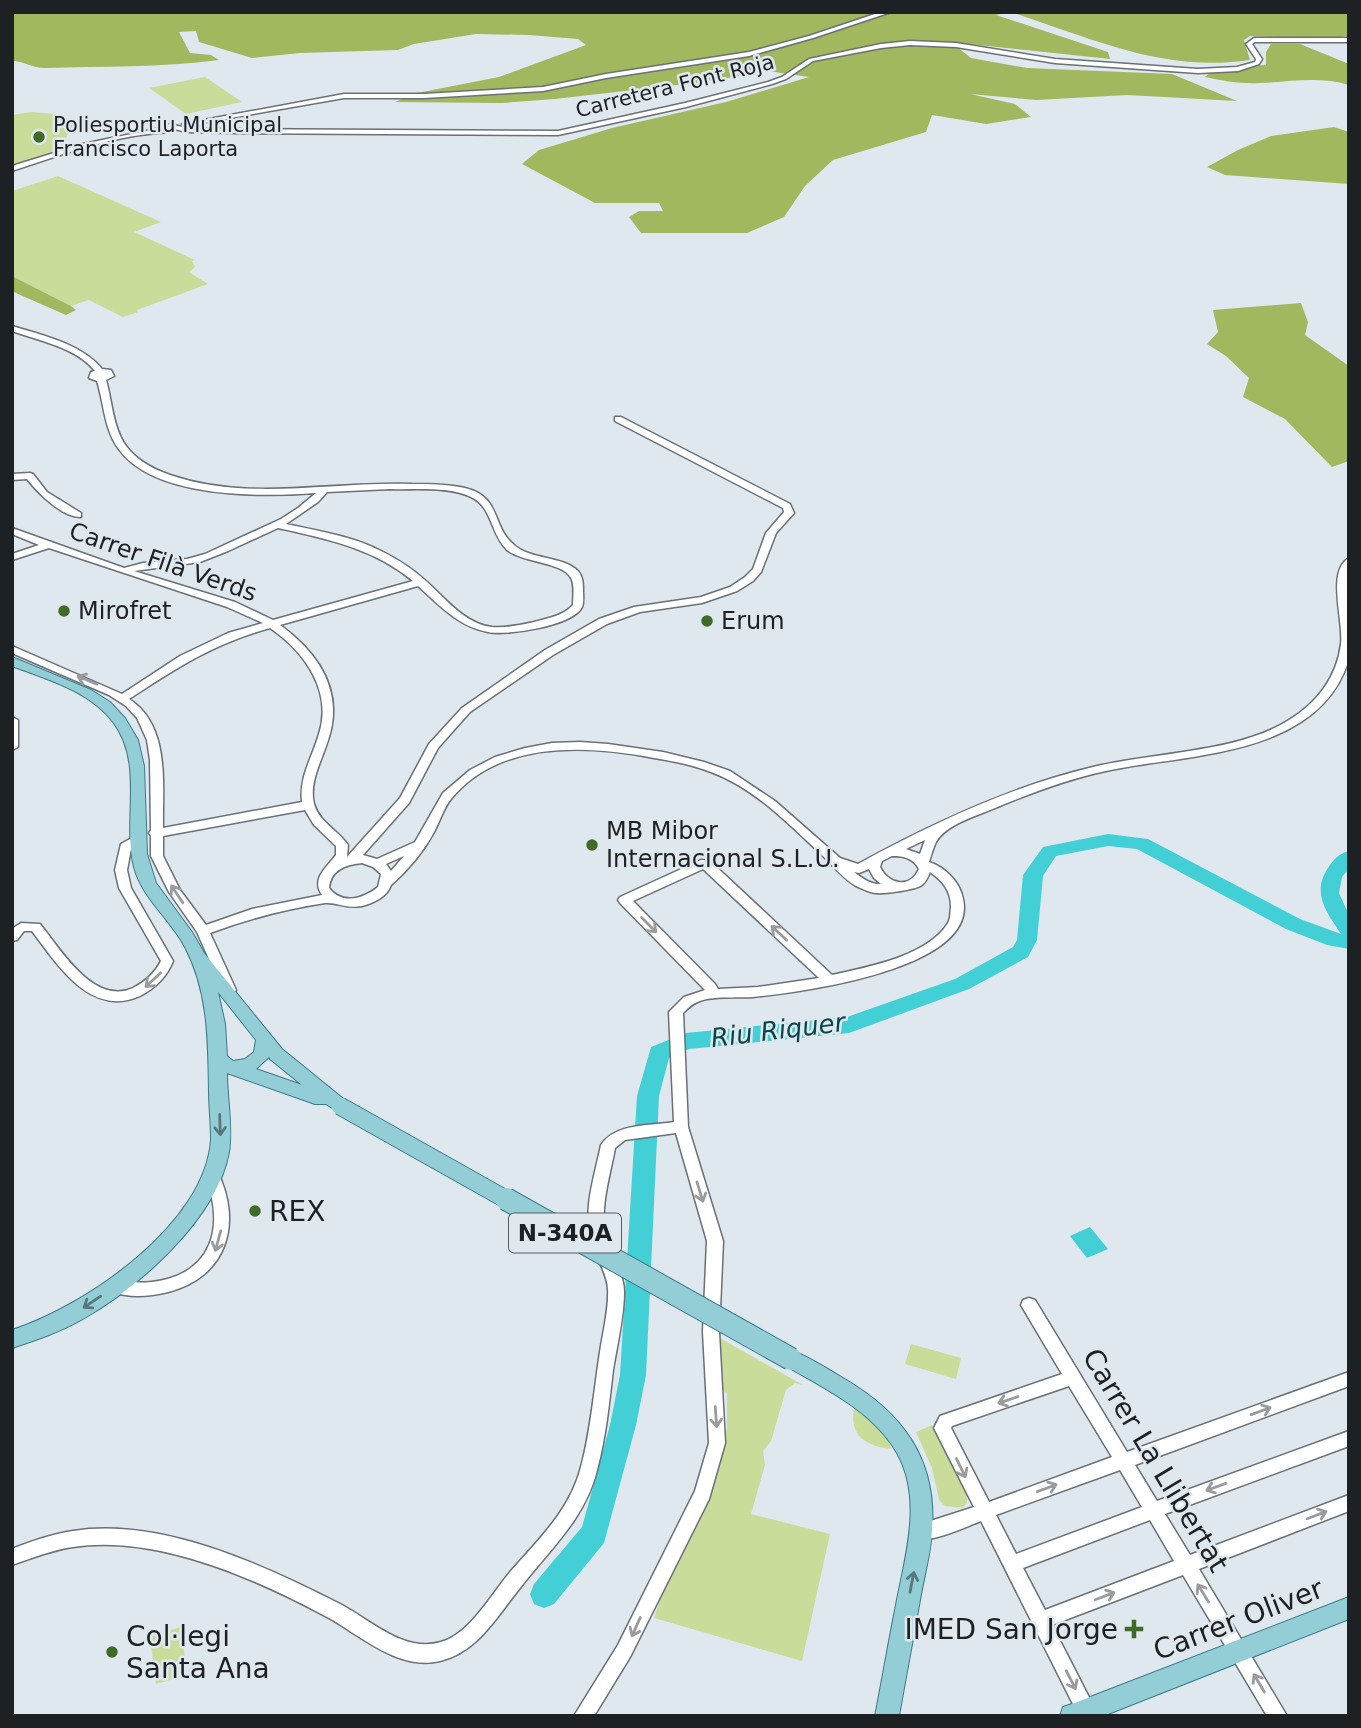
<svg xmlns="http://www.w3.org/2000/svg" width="1361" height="1728" font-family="'DejaVu Sans',sans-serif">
	<rect width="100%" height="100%" fill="#e0e8ef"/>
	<g fill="#cadc9a">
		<path d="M205,77L242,102L186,114L149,88Z"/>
		<path d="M31,112L56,114L73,120V125L60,149L12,165V115Z"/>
		<path d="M58,176L161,222L134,232L195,260L192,261L195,267L189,272L208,284L137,310L138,312L123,317L89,300L71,306L12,276V191Z"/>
		<path d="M718,1337L803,1385L795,1383L786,1390L771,1441L763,1451L765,1465L751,1514L830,1534L802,1661L654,1618L667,1579L713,1489L727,1427V1393L719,1388Z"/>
		<path d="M911,1344L961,1358L956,1379L905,1364Z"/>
		<path d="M854,1408C869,1416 888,1433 891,1449C865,1446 849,1435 854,1408Z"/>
		<path d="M932,1425L967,1493V1503L962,1508L945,1506L939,1500L932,1468L916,1432Z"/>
		<path d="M181,1627L187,1675L156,1684L150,1636Z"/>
	</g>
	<g fill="#a2b85f">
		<path d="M12,12H1011L996,15L1108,52L1110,59L951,42L971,58L1027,68L1172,74L1237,101L1127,95L1036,100L970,94L1015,104L1031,117L986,124L932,115L926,132L833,160L805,186L784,217L747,233H641L629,217L639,211H663L659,203H595L522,164L539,150L612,128L726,102L809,77L768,71L703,82L555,99L502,103L395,102L417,93L499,77L586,45L578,39L529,35L476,34L414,44L398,50L300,53L252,58L199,42L196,31L179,32L190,53L211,55L219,60C160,68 102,66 44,68C33,68 23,61 12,61Z"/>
		<path d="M1011,12H1349V36L1321,39L1250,36L1244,40L1250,60C1165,73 1091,38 1011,12Z"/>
		<path d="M1271,44H1300L1349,64V85C1319,76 1290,82 1260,83C1241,84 1224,81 1205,77L1216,67L1266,65V52Z"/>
		<path d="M1334,127L1349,132V184L1225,175L1207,167L1238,150L1271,136Z"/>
		<path d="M12,276L71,306L76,310L66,315L18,294L12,291Z"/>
		<path d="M1301,303L1308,322L1305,335L1349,366V461L1332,467L1285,419L1243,397L1249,378L1226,356L1207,344L1218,332L1213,310Z"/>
	</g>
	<path fill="#42cfd5" d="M1090,1227L1108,1249L1087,1258L1070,1236Z"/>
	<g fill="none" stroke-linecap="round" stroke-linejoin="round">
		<path fill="#42cfd5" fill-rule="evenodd" d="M1108,834L1148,839L1300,919L1341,934C1327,913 1311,893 1328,868C1333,860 1339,853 1349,851V869L1342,877L1339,893L1349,915V949L1327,945L1286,929L1137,849L1108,846L1056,856L1043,876L1037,940L1028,957L969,989L849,1033L689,1049L669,1058L659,1096L646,1375L636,1425L604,1543L554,1604L544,1608L534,1604L530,1594L534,1584L582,1527L610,1425L620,1375L637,1096L651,1047L686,1033L847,1017L955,979L1013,947L1017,940L1023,875L1043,847Z"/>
		<g stroke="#697076" stroke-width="3">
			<g id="minor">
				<path d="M881,12H891L813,38L749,56L606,78L543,91L424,98H344L185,126L182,124L344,94H424L543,87L606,74L749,52L809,36Z"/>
				<path d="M1254,38H1349V42H1255L1252,44L1262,59L1259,64L1238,71L1198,73L1055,63L956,47L910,45L881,48L813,61L786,79L772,84L686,107L558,135L232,133L186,132L171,128L169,129L172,131L171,132C117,134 64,154 12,171V166L83,144L160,128L170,124L186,128L232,129L558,131L685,103L768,82L782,77L809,59L881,44L910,41L956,43L1055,59L1198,69L1237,67L1255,62L1256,59L1246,44Z"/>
				<path d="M12,326C42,335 82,344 102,369L111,370L114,376L106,380C112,401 113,428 126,446C136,460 153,469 170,475C249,502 330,481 412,484C429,484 447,484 465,488C502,497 491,526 514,545C531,560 563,556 578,571C583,577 583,584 583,591C583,596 584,602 582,607C573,626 506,636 488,632C459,627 439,605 418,586L280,625C321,655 346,695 326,746C320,764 309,784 314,804C319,822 338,830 348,845L347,857L400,798L429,744L462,708L545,650L599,619L634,607L701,597L730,587L745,577L753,569L766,533L784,512L783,508L615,421V417H621L790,504L794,513L776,533L761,572L753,581L737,591L702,603L640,612L607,624L553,655L470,712L438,748L409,803L363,855L377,859L415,842L443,793L470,770L495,757L525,748L552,743L580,742L608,744L663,752L704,762L730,771L775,801L840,858L858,864C931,824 1012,786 1093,767C1153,752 1237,753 1289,720C1317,703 1337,677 1341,644C1344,621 1326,571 1349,558L1347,586L1349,604V659C1319,758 1188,753 1106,771C1068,779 1031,793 995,808C977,816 946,824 936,842C933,848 931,856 929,862C944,867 958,880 962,895C985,969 800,992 753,997C738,998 712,996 700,1001C693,1003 688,1008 683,1013L688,1127L723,1241L719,1332L725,1443L709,1499L630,1657L594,1716H574L618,1645L695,1491L709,1443L703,1332L707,1241L676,1133L625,1140L615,1148C610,1177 599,1207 606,1237C610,1255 624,1272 624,1292C624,1317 617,1345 613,1370C609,1403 606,1437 597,1470C585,1519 550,1549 520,1588C497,1616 478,1652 440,1661C399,1671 361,1636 329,1618C257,1579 156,1534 73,1547C52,1550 32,1558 12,1565V1549C32,1541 52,1534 73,1531C160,1517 264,1565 340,1604C371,1620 403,1653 441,1642C470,1634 492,1593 511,1571C539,1539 570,1510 581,1467C591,1430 594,1390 600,1352C603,1332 609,1309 608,1289C607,1272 595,1256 591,1239C583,1208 595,1175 601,1145C615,1123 650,1126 674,1122L669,1012L684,997L705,990L620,903L618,900L620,897L701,860H709L832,975C868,967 928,956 948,923C951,918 950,913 951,907C951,891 943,881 930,872C928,877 926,882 922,885C915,890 884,894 876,893C870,893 861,888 856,886C844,879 834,867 824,857C791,826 755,788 711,772C693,765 673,761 654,758C588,745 499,740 451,799C443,809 440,821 434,832C424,851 407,871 391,885C387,897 373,903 362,906C347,909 337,902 325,903C285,909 248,919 210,933L236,990L234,993H224L197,932L169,892L151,856V836L149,833L151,830L150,760L147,740L137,718L126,706L109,695L12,653V646L122,694L180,656L228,633L263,623L227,607L49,548L12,560V554L39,545L12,534V528L124,568L143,563L187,559L205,554L281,519L298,508L316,493C261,497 153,499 118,448C104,428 104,403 97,381L89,378L91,372L95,371C76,347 39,341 12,331ZM390,489C415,490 448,486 471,497C492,506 491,535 507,550C523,563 563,562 571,578C575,585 573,597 573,605C563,616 548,618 534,622C520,625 507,628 492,627C465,624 446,599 427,582C414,570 399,560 383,552C353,536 318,531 286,524L318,502L327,492ZM278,528C327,539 373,548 413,581L273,620L235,602L134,571L200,562L228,551ZM270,628C304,651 333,691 319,734C312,758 299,777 302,802L163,828C162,785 171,726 129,699C178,667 213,644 270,628ZM305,810L314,825L336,846V855C326,868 311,879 322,895L252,909L206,925L180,890L163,856V836ZM925,840L920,854L906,849ZM404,856L391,871L386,864ZM892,856C904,856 913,858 919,869C910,889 889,885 880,867L882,861ZM362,863L373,867L381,874L378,887C363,899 342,905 329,888C331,869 346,865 362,863ZM703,869L819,978L758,987L718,989L715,984L633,901ZM869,869L874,878L881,884C871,885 862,878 854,872L859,873Z"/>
				<path d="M30,473L33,474L47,492L81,513V517C63,518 38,493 27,479L12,480V474Z"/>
				<path d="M12,717L18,720V747L12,750Z"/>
				<path d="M139,834L145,838L131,849L127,870L131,888L173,961C167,977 155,988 140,996C90,1018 58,965 32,931H24L17,940L12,941V929L21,923L40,924C61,950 94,1006 133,988C145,982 155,973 161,961L119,888L115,870L121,844Z"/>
				<path d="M212,1169L217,1171C243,1223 227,1277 168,1292C147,1297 129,1298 109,1291L106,1286L109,1281C116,1279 140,1284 152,1282C214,1274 225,1226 205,1175L207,1171Z"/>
				<path d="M1029,1298L1035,1300L1127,1452L1349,1372V1386L1135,1465L1157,1501L1349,1431V1446L1165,1514L1190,1555L1349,1495V1511L1199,1569L1287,1716H1267L1183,1575L1052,1625L1098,1715L1079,1716L981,1521C965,1527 930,1544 915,1538L912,1532L915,1526L974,1507L934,1428L940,1416L1062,1374L1021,1305L1023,1300ZM1069,1386L1112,1457L989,1502L951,1428L952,1426ZM1120,1470L1142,1507L1016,1554L996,1515ZM1150,1520L1174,1561L1045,1610L1023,1568Z"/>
			</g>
		</g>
		<g stroke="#3b7b86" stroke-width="2">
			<g id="major">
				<path d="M12,657L91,690L110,702L125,718L138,740L144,766L147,854L156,883L192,932L204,953L282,1049L346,1101L349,1106L346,1111L340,1113L326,1104H315L227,1073C227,1098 233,1127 229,1152C217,1219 138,1288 81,1320C60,1332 36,1340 12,1348V1330C86,1306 206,1224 211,1139C211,1123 209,1107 209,1091C208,1042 209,993 185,947C170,919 142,898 134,867C122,820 145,764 113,722C90,691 46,679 12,666ZM218,992L256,1040L254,1052L245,1059L233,1061L227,1056L225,1024ZM269,1057L270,1059L302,1085L256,1069Z"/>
				<path d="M791,1350C809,1357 826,1368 843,1378C903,1413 937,1459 932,1530C931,1551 925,1573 921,1594C914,1635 906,1675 899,1716H875C882,1681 888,1645 895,1610C904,1560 924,1501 897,1453C873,1411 824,1388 784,1365L781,1359L784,1353Z"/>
				<path d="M1349,1597V1619L1103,1716H1060L1063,1707L1072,1704Z"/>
			</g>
		</g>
		<use href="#minor" fill="#fff" fill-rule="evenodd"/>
		<use href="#major" fill="#93cdd6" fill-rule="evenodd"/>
		<g stroke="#3b7b86" stroke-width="19" stroke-linecap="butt">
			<path id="major-bridge-far1" d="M340,1106L509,1201"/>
		</g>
		<g stroke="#3b7b86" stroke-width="24" stroke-linecap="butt">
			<path id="major-bridge" d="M506,1199L791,1359"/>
		</g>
		<use href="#major-bridge-far1" stroke="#93cdd6" stroke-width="17"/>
		<use href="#major-bridge" stroke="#93cdd6" stroke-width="22"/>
	</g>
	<defs><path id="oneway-shaft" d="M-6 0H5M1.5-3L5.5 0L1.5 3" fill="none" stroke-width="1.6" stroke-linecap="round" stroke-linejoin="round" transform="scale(1.75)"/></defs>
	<g stroke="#9a9b9c">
		<use href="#oneway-shaft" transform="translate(87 680) rotate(-157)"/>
		<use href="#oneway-shaft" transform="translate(177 894) rotate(-124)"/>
		<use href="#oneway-shaft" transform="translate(649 925) rotate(45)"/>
		<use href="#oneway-shaft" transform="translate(779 933) rotate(-137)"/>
		<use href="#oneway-shaft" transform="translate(153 980) rotate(137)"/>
		<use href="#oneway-shaft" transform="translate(700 1192) rotate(73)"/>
		<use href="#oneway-shaft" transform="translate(218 1241) rotate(105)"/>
		<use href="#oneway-shaft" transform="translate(1008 1400) rotate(161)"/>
		<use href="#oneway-shaft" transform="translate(1261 1411) rotate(-20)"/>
		<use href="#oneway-shaft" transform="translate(716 1417) rotate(86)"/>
		<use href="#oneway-shaft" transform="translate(961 1468) rotate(64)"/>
		<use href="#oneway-shaft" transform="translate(1216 1487) rotate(160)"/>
		<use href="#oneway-shaft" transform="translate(1047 1488) rotate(-20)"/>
		<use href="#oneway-shaft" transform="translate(1317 1515) rotate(-21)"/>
		<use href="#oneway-shaft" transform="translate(1203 1593) rotate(-122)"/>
		<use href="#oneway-shaft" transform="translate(1105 1596) rotate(-21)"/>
		<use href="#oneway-shaft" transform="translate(636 1627) rotate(114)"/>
		<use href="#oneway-shaft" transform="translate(1071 1680) rotate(63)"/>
		<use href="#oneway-shaft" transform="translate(1259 1683) rotate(-121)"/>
	</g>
	<g stroke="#58777d">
		<use href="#oneway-shaft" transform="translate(220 1125) rotate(88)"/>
		<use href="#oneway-shaft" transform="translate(92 1302) rotate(146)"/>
		<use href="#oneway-shaft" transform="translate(912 1582) rotate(-79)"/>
	</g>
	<g fill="#3f6a27" stroke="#e0e8ef" stroke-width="2.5">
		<circle cx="39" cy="137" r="7"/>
		<circle cx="64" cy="611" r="7"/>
		<circle cx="707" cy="621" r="7"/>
		<circle cx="592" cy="845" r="7"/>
		<circle cx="255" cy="1211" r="7"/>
		<path d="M1130.5 1618.5h7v7h7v7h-7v7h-7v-7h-7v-7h7z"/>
		<circle cx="112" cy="1652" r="7"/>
	</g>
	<g text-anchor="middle" stroke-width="5" stroke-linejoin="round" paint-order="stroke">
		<g font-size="21" fill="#1e2124" stroke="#e0e8ef">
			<text transform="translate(675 86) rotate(-14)" y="7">Carretera Font Roja</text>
		</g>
		<g font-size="21" fill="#1e2124" stroke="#e0e8ef" text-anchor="start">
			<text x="53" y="132">Poliesportiu Municipal<tspan x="53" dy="24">Francisco Laporta</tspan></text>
		</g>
		<rect fill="#e0e8ef" stroke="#585d61" stroke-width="2" x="509" y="1213.5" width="112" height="39" rx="5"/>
		<g font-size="23" font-weight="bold" fill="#1e2124">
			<text x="565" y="1241">N-340A</text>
		</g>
		<g font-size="24" fill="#1e2124" stroke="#e0e8ef">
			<text transform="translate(163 562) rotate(19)" y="8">Carrer Filà Verds</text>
		</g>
		<g font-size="24" fill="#1e2124" stroke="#e0e8ef" text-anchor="start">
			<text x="78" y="619">Mirofret</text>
			<text x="721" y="629">Erum</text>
			<text x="606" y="839">MB Mibor<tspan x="606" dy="28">Internacional S.L.U.</tspan></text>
		</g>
		<g font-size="26" font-style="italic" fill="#054648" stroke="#e0e8ef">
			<text transform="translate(778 1030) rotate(-7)" y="9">Riu Riquer</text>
		</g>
		<g font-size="28" fill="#1e2124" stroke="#e0e8ef" text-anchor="start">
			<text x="269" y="1221">REX</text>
			<text x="1118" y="1639" text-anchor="end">IMED San Jorge</text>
			<text x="126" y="1646">Col·legi<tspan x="126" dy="32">Santa Ana</tspan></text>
		</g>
		<g font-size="28" fill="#1e2124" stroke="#e0e8ef">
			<text transform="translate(1156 1460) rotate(59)" y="10">Carrer La Llibertat</text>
			<text transform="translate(1238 1619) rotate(-21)" y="10">Carrer Oliver</text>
		</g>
	</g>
	<rect width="1361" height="1728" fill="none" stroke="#1e2124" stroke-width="28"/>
</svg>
